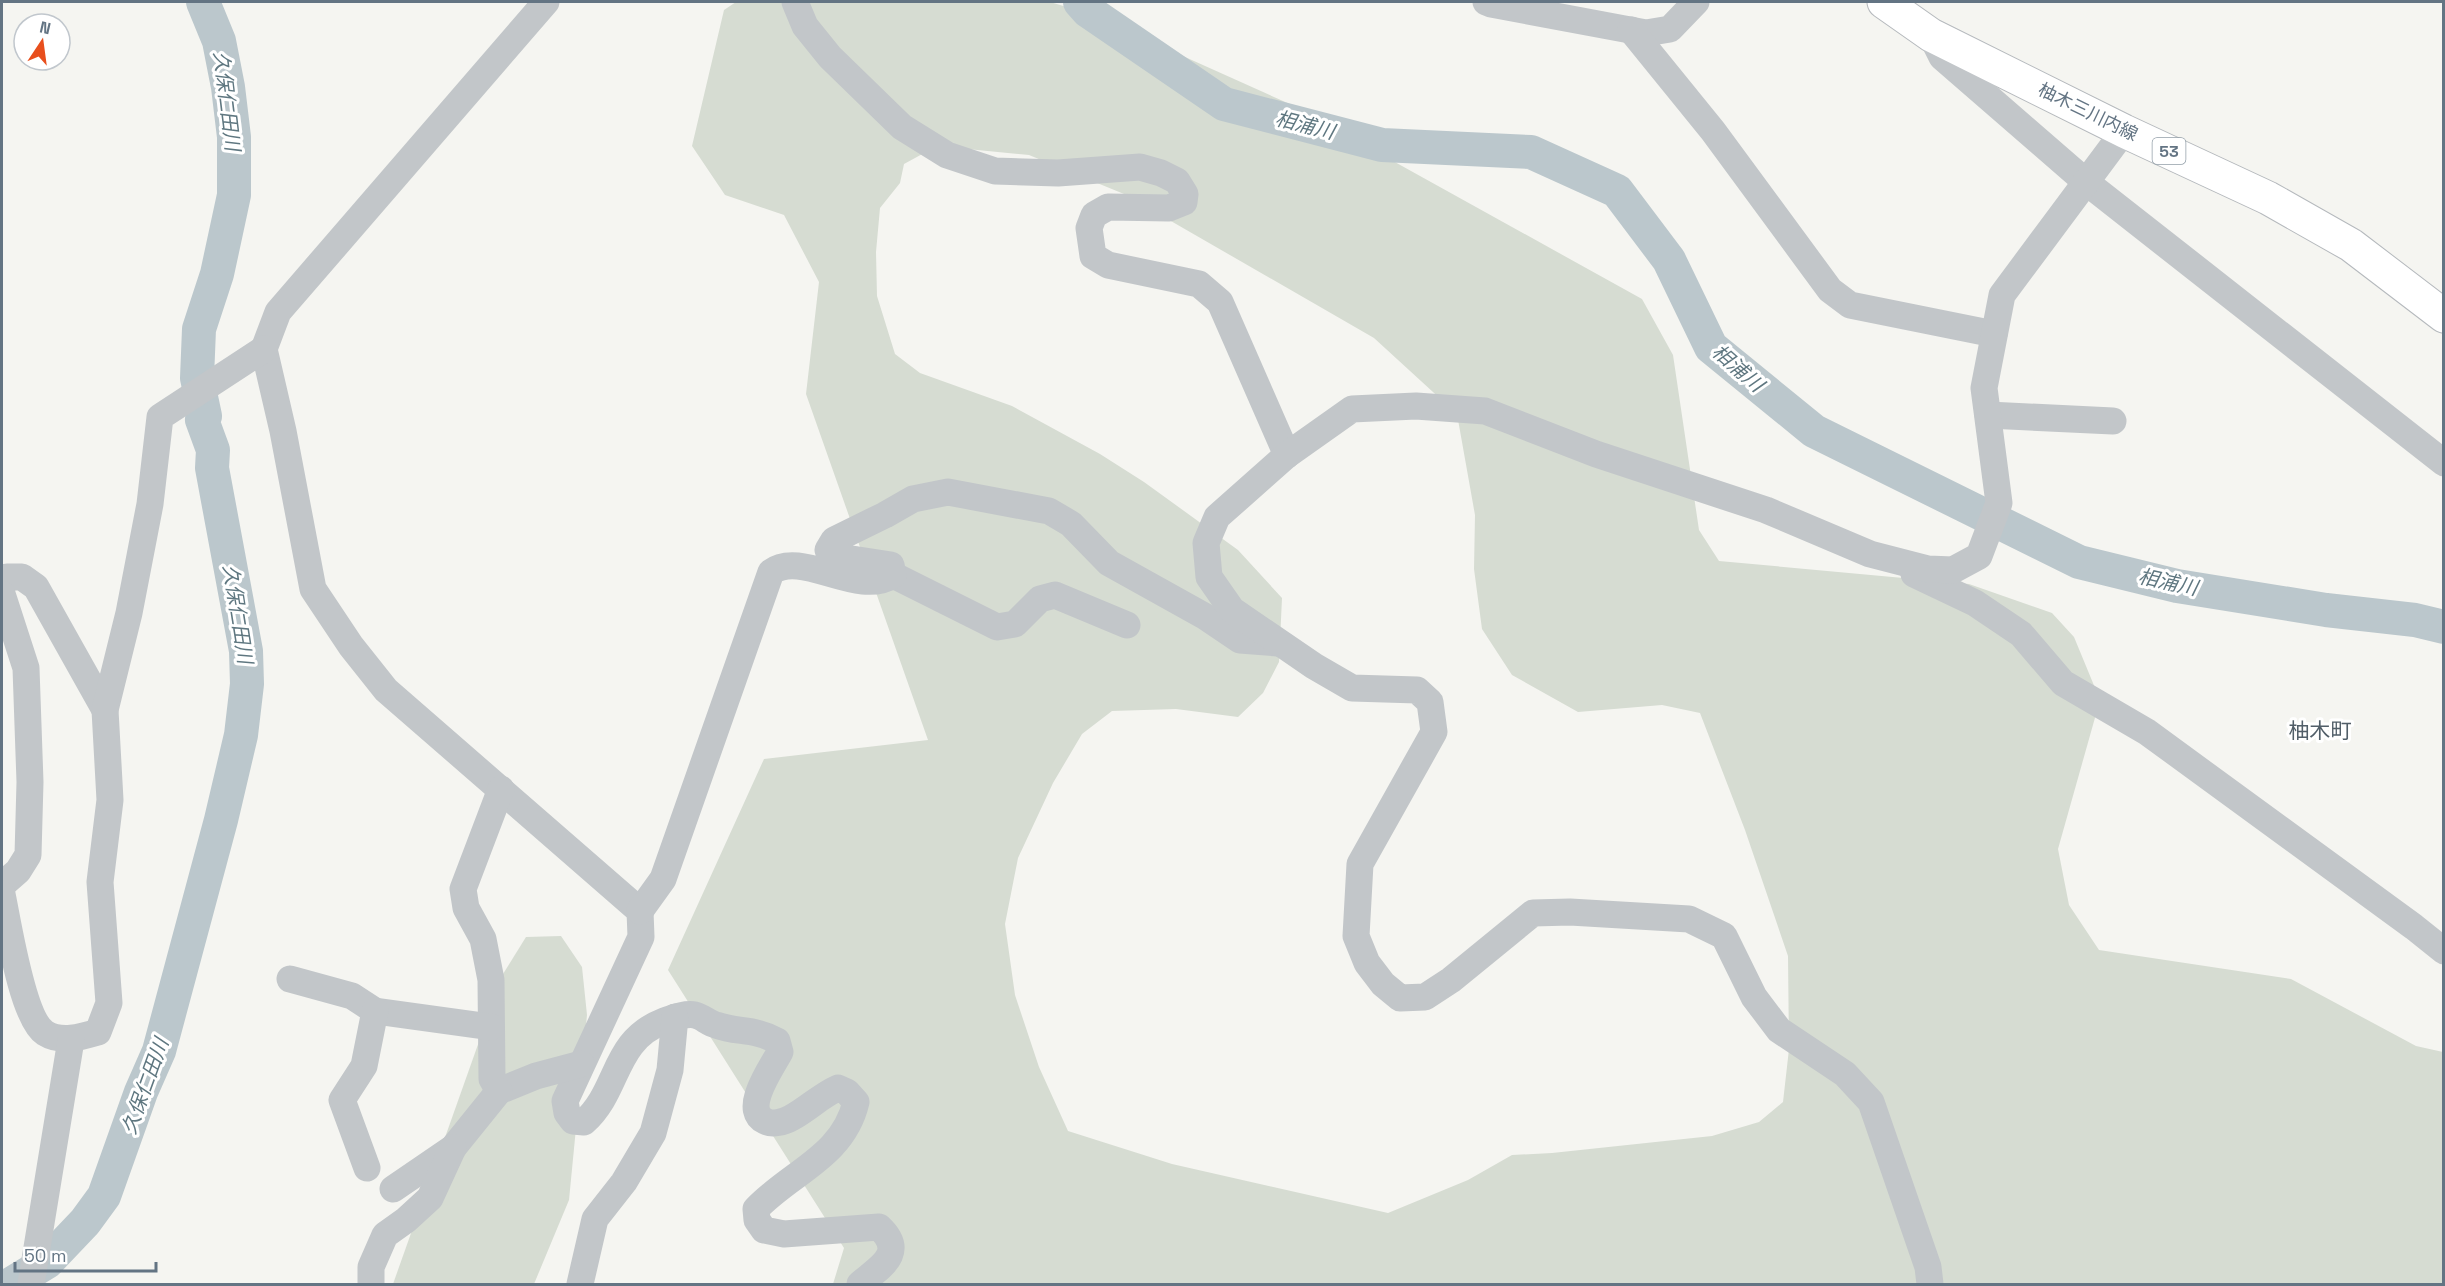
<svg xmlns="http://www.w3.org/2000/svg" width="2445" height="1286" font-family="'Space Grotesk','Noto Sans JP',sans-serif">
	<rect width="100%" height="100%" fill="#f5f5f1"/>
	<g fill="#d6dcd2" fill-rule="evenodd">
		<path d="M736,2H1050L1087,13L1292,105L1642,299L1673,355L1699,530L1719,561L1969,584L2052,613L2074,637L2100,700L2058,849L2069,905L2099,950L2291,979L2416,1046L2443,1052V1284H833L844,1248L668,970L764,759L928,740L806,394L819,282L784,215L725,195L692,146L724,10ZM937,146L1029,155L1124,194L1374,338L1457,414L1475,515L1474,569L1482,629L1512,675L1578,712L1662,705L1700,713L1745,830L1788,956L1789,1049L1783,1102L1759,1122L1712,1136L1552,1153L1512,1155L1468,1180L1388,1213L1172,1164L1068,1131L1039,1067L1015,995L1005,924L1018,858L1053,783L1082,734L1112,711L1176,709L1238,717L1263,693L1279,662L1282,598L1238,550L1144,482L1100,454L1012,406L920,373L895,354L877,296L876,252L880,208L900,183L904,164Z"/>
		<path d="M561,936L582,967L587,1015L569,1200L534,1284H393L503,974L526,937Z"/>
	</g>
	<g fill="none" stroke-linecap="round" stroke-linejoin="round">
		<g stroke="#bbc7cc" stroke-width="34">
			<path d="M1080,2L1088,11L1224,104L1382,145L1531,152L1617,191L1669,260L1711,347L1814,431L2079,562L2177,586L2326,610L2415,620L2444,627"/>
			<path d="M11,1284L47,1262L85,1222L104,1196L141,1092L159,1051L221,820L241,735L247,684L246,651L212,468L213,450L202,420L205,416L197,378L199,329L217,274L234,195V137L228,87L219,41L203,2"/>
		</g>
		<g stroke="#b5b9bd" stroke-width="35">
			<path id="major" d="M1884,2L1931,35L2124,131L2268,198L2351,245L2444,316"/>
		</g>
		<g stroke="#c2c6c9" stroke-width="27">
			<path d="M546,2L278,312L264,349L283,431L313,589L351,646L386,690L640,911L641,937L565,1101L567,1113L573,1121L584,1122C620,1090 612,1041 664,1021C673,1018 685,1013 695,1015C703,1017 708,1023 716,1025C738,1033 754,1028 777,1041L780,1052C772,1067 741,1110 765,1121C772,1125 784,1122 791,1118C808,1109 820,1096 838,1088L847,1092L856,1102C843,1157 791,1172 756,1209L757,1220L764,1230L784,1234L879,1227C907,1253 880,1267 860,1284"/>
			<path d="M795,2L805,26L830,57L902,127L947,155L995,171L1058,173L1140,167L1161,173L1177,181L1185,194L1184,202L1169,208L1108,207L1094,215L1089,228L1093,256L1108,265L1199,284L1220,302L1287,455"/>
			<path d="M1486,2L1491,4L1646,33L1670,29L1696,2"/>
			<path d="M1631,30L1713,131L1830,290L1850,305L1994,334"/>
			<path d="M1931,35L1942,57L2086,182L2444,463"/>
			<path d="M1988,415L2113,421"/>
			<path d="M1914,574L1975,603L2021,634L2063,683L2147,732L2414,927L2444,951"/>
			<path d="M893,575L997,627L1015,624L1040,599L1055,595L1127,625"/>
			<path d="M2,587L7,577H22L36,587L105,710"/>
			<path d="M2,594L26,668L30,782L28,855L18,871L2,885"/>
			<path d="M501,789L463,889L466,908L483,939L491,980L492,1079L499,1091L536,1076L581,1064"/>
			<path d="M2,894C8,922 22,1018 45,1033C61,1043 81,1037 98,1032L109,1003L100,882L110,800L105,710L129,613L150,504L160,417L264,349"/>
			<path d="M640,911L663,879L771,572C802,549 857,598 893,575L891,565L839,557L828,550L834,540L885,515L913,499L948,492L1049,511L1071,524L1109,563L1206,617L1240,640L1278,643"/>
			<path d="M290,979L352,996L375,1011L491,1027"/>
			<path d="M367,1168L342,1100L364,1066L375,1011"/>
			<path d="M393,1189L453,1148L499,1091"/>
			<path d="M31,1284L71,1040"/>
			<path d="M371,1284V1267L385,1235L406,1220L430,1198L453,1148"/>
			<path d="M580,1284L595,1219L624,1182L653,1133L670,1070L675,1017"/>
			<path d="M1930,1284L1928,1267L1871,1102L1845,1074L1779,1030L1754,997L1724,936L1689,919L1570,912L1533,913L1451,980L1425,997L1400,998L1383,984L1367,963L1356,936L1360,864L1434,732L1430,702L1417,690L1352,688L1314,666L1232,610L1209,577L1206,543L1217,517L1287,455L1352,409L1416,406L1485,411L1596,454L1766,510L1870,554L1928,569L1953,570L1979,556L1999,503L1984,388L2002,295L2124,131"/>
		</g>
		<use href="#major" stroke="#fff" stroke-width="33"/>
	</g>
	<g text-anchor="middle" stroke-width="6" stroke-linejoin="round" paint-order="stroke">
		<rect fill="#fff" stroke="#929ea8" stroke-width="1.5" x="2152.5" y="138" width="33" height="26" rx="4.5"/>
		<g font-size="16" font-weight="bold" fill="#637483">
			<text x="2169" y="157">53</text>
		</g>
		<g font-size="18" fill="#637483" stroke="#fff">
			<text transform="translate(2088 112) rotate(26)" y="6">柚木三川内線</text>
		</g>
		<g font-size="20" font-style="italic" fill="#5f7780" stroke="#fff">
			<text transform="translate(227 101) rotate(83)" y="7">久保仁田川</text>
			<text transform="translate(1305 125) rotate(14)" y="7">相浦川</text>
			<text transform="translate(1738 368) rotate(41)" y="7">相浦川</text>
			<text transform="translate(2168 582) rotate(12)" y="7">相浦川</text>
			<text transform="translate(238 614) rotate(81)" y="7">久保仁田川</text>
			<text transform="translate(145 1086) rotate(-70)" y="7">久保仁田川</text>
		</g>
		<g font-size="21" fill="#515e68" stroke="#fff">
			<text x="2320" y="738">柚木町</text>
		</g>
	</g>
	<rect width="2445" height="1286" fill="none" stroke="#637483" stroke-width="6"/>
	<g transform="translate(42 42) rotate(13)"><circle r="28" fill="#ffffff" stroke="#c1c7cd" stroke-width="1.5"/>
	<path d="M0-4.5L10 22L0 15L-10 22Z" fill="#e84f1d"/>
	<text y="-9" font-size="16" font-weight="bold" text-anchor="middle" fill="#637483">N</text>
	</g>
	<path d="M15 1262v9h141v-9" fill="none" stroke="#637483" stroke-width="3"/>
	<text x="24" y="1262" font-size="18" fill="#637483" stroke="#ffffff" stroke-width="4.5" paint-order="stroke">50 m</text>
</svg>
